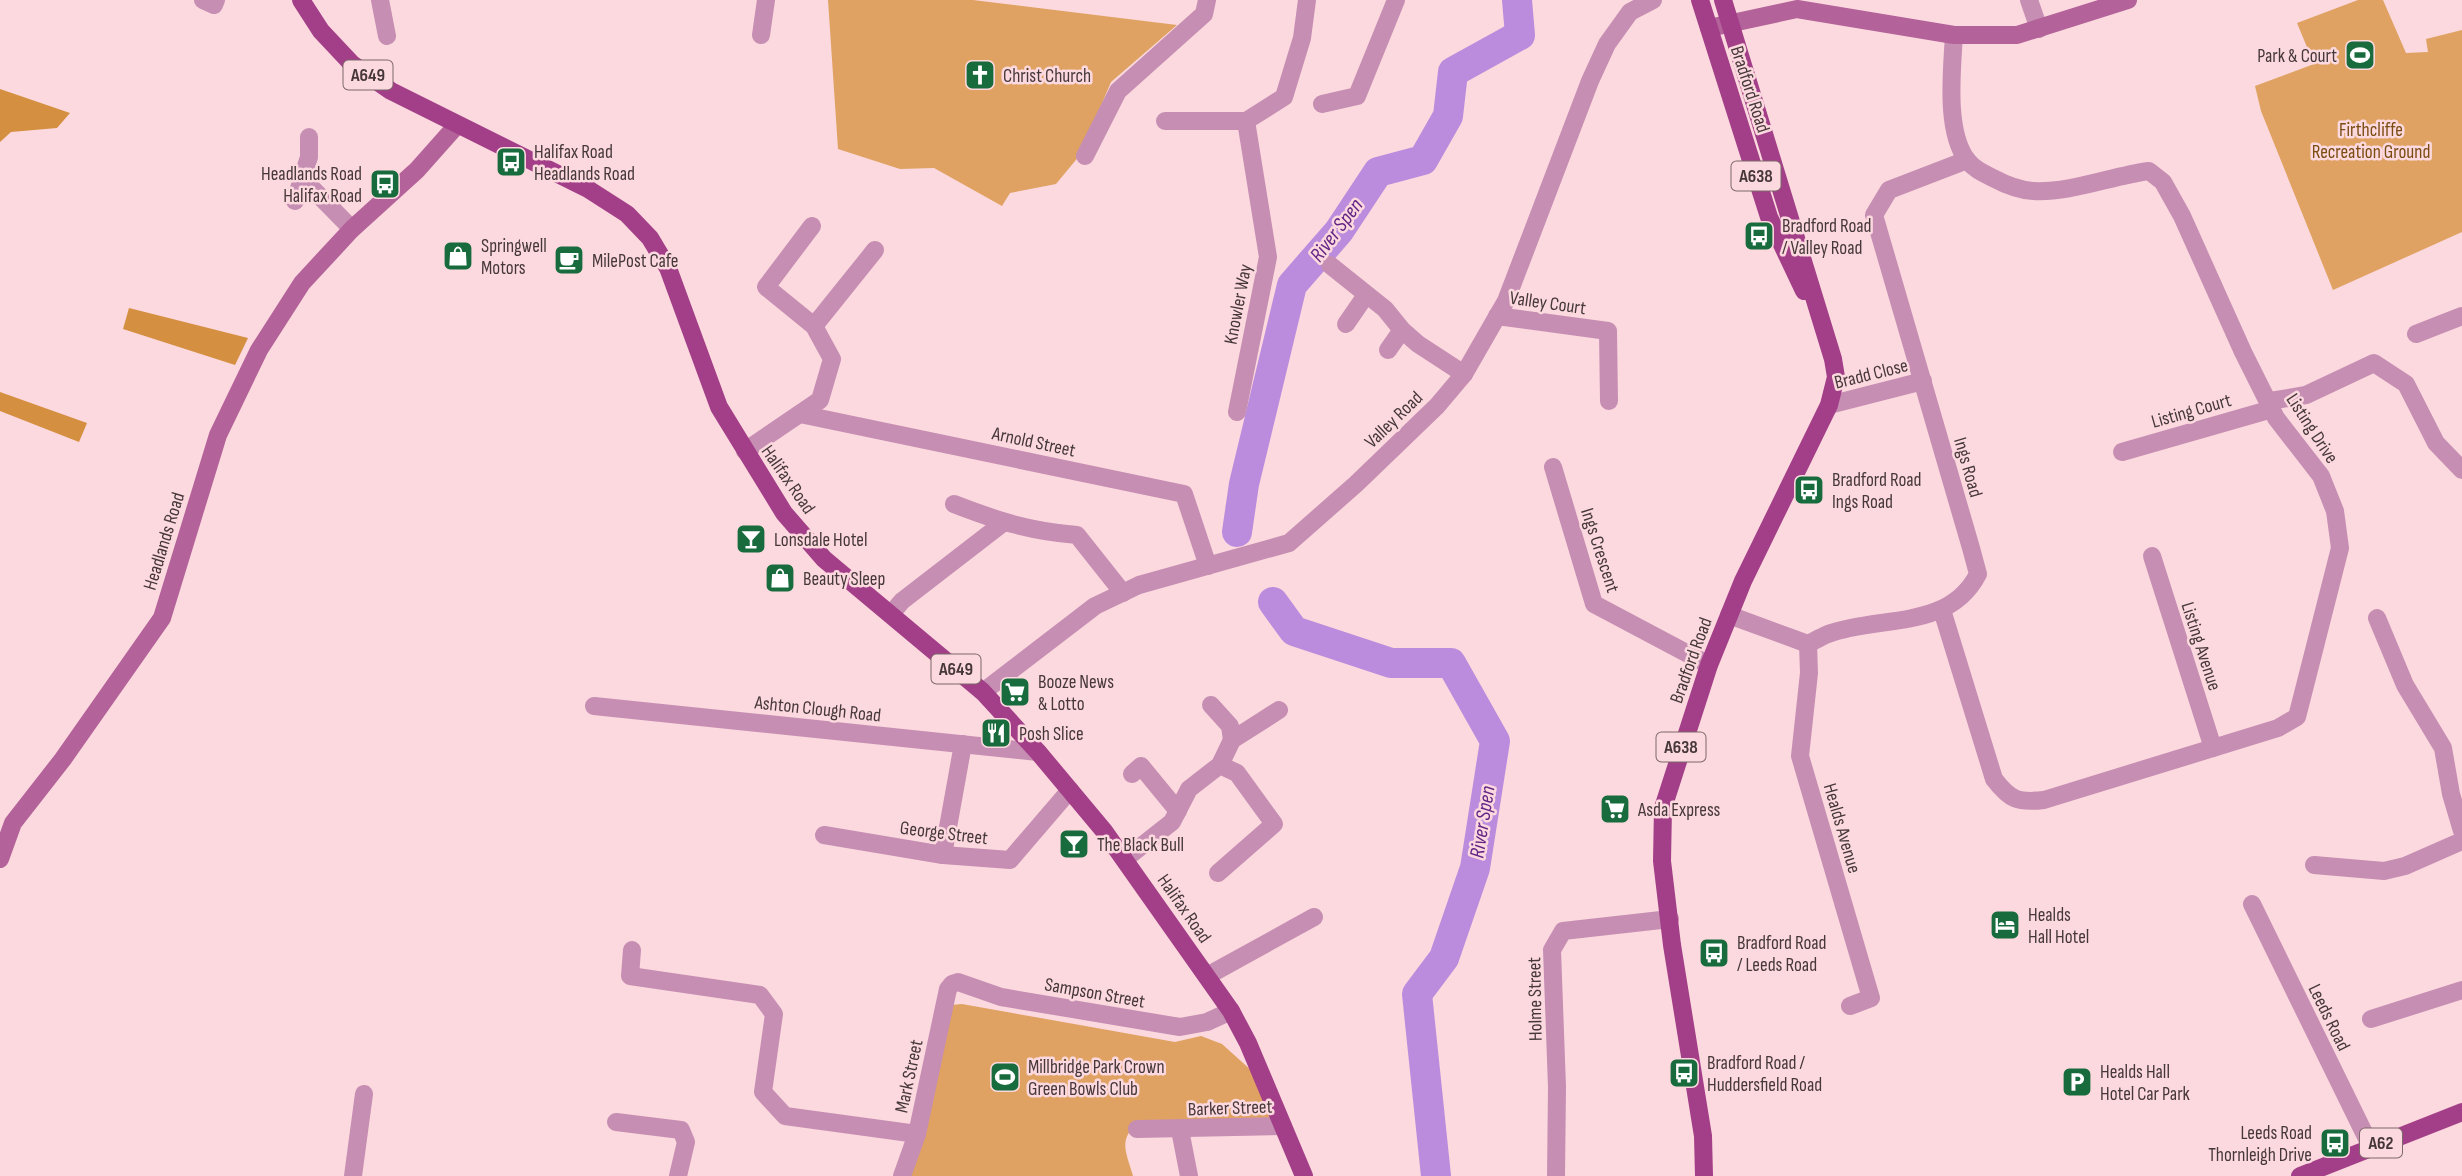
<svg xmlns="http://www.w3.org/2000/svg" width="2462" height="1176" font-family="'Sofia Sans Condensed',sans-serif">
	<rect width="100%" height="100%" fill="#fcd9de"/>
	<g fill="#dfa262">
		<path d="M828,0H973L1177,25L1111,82L1080,155L1056,184L1010,193L1002,206L934,168L900,169L838,149Z"/>
		<path d="M2358,0H2383L2406,53L2428,52L2426,39L2462,30V232L2333,290L2261,111L2255,86L2314,64L2297,23Z"/>
		<path d="M962,1004L1175,1042L1201,1036L1222,1044L1252,1071L1278,1120L1138,1124C1117,1139 1127,1154 1133,1176H907L951,1005Z"/>
	</g>
	<g fill="#d48f41">
		<path d="M0,89L70,113L57,128L11,132L0,142Z"/>
		<path d="M129,308L248,338L235,365L123,329Z"/>
		<path d="M0,392L87,423L79,442L0,411Z"/>
	</g>
	<g fill="none" stroke-linecap="round" stroke-linejoin="round">
		<g stroke="#bb8cdd" stroke-width="30">
			<path d="M1237,532L1244,484L1292,285L1339,231L1378,172L1423,160L1448,116L1453,72L1520,35L1517,0"/>
			<path d="M1273,602L1294,631L1391,663H1451L1495,741L1475,868L1444,958L1417,994L1436,1176"/>
		</g>
		<g stroke="#c68eb3" stroke-width="18">
			<path d="M203,0L214,5L216,0"/>
			<path d="M380,0L387,36"/>
			<path d="M2029,0L2039,29"/>
			<path d="M761,35L766,0"/>
			<path d="M1322,104L1357,96L1396,0"/>
			<path d="M1165,121H1246L1284,97L1302,38L1307,0"/>
			<path d="M1085,156L1118,91L1204,14L1207,0"/>
			<path d="M302,178L352,229"/>
			<path d="M295,201L309,157V137"/>
			<path d="M1330,265L1385,309L1402,330L1418,344L1464,374"/>
			<path d="M1497,316L1608,331L1609,401"/>
			<path d="M1346,324L1366,295"/>
			<path d="M814,326L875,250"/>
			<path d="M2416,334L2462,316"/>
			<path d="M1388,350L1402,330"/>
			<path d="M2270,401L2306,395L2374,363L2406,384L2436,443L2462,470"/>
			<path d="M1829,405L1923,381"/>
			<path d="M1237,412L1268,257L1246,121"/>
			<path d="M800,414L1184,494L1208,566"/>
			<path d="M745,451L820,400L832,359L814,326L766,287L812,226"/>
			<path d="M2122,452L2272,409"/>
			<path d="M1553,467L1594,604L1709,665"/>
			<path d="M954,504C998,521 1029,531 1077,535L1123,593"/>
			<path d="M2152,556L2213,748"/>
			<path d="M1942,610L1994,779C2010,800 2018,803 2044,800L2278,728L2297,717L2340,548L2335,511L2321,476L2276,418L2243,352L2182,216L2163,182L2149,171C2111,176 2071,193 2033,191C2018,190 2006,185 1993,178C1983,173 1974,169 1967,160C1945,131 1952,70 1954,35"/>
			<path d="M891,614L902,601L1003,523"/>
			<path d="M1729,615L1808,644C1814,641 1821,637 1828,634C1879,615 1949,631 1978,574L1971,548L1874,215L1889,190L1967,160"/>
			<path d="M2377,618L2405,685L2443,748L2451,794L2462,831"/>
			<path d="M1808,644L1809,673L1800,756L1871,998L1850,1006"/>
			<path d="M983,692L1095,606L1139,585L1289,543L1356,484L1437,406L1464,374L1506,301L1590,81L1607,44L1630,12L1653,0"/>
			<path d="M1211,705L1230,726L1232,740"/>
			<path d="M594,706L1038,752"/>
			<path d="M1132,774L1141,766L1178,811"/>
			<path d="M824,835L943,855L1010,860L1070,790"/>
			<path d="M943,855L963,744"/>
			<path d="M1125,859L1172,822L1189,789L1220,765L1232,740L1279,710"/>
			<path d="M2314,865L2384,871L2405,866L2462,841"/>
			<path d="M1218,873L1274,824L1237,773L1220,765"/>
			<path d="M2252,904L2371,1147"/>
			<path d="M632,950L630,976L760,995L774,1014L763,1092L785,1116L917,1134"/>
			<path d="M1207,976L1314,917"/>
			<path d="M2371,1019L2462,990"/>
			<path d="M616,1122L681,1130L686,1142L678,1176"/>
			<path d="M1137,1129L1283,1126"/>
			<path d="M1180,1130L1189,1176"/>
			<path d="M353,1176L364,1094"/>
			<path d="M902,1176L917,1134L948,989L952,984L958,982L1001,997L1180,1027L1207,1022L1231,1011"/>
			<path d="M1556,1176L1557,1087L1552,950L1563,931L1670,919"/>
		</g>
		<g stroke="#b3629a" stroke-width="18">
			<path d="M1709,28L1797,9L1954,35H2017L2128,0"/>
			<path d="M0,859L13,823L63,759L162,618L218,435L259,350L302,283L352,229L417,170L457,125"/>
		</g>
		<g stroke="#a33f88" stroke-width="18">
			<path d="M301,0L321,31L352,64L391,91L588,189L627,214L650,238L668,268L719,407L784,513L824,559L983,692L1038,752L1104,831L1231,1011L1248,1043L1304,1176"/>
			<path d="M1700,0L1769,217L1804,291"/>
			<path d="M1704,1176L1703,1136L1672,945L1662,861L1663,808L1709,665L1743,581L1829,405L1836,377L1833,359L1723,0"/>
			<path d="M2300,1176L2462,1112"/>
		</g>
	</g>
	<defs>
		<g id="stadium-square" transform="scale(1.575)"><rect x="-9" y="-9" width="18" height="18" rx="4" fill="#186b3c" stroke="#fcd9de"/><path d="M0-5a6.5 5 0 1 0 0 10a6.5 5 0 1 0 0-10ZM-3.5-1.8h7v3.6h-7Z" fill="#fff"/></g>
		<g id="church-square" transform="scale(1.575)"><rect x="-9" y="-9" width="18" height="18" rx="4" fill="#186b3c" stroke="#fcd9de"/><path d="M-1.2-6h2.4v3.5h3.3v2.4h-3.3V6h-2.4V-.1h-3.3v-2.4h3.3Z" fill="#fff"/></g>
		<g id="bus-square" transform="scale(1.575)"><rect x="-9" y="-9" width="18" height="18" rx="4" fill="#186b3c" stroke="#fcd9de"/><path d="M-5-6H5V4H4V6H2V4H-2V6H-4V4H-5ZM-3.5-4V0h7V-4ZM-3.5 1.2v1.5H-2V1.2ZM2 1.2v1.5H3.5V1.2Z" fill="#fff"/></g>
		<g id="shop-square" transform="scale(1.575)"><rect x="-9" y="-9" width="18" height="18" rx="4" fill="#186b3c" stroke="#fcd9de"/><path d="M-5-2.5h2.3a2.7 3.5 0 0 1 5.4 0H5L5.5 6h-11ZM-1.5-2.5h3a1.5 2.3 0 0 0-3 0Z" fill="#fff"/></g>
		<g id="cafe-square" transform="scale(1.575)"><rect x="-9" y="-9" width="18" height="18" rx="4" fill="#186b3c" stroke="#fcd9de"/><path d="M-5.5-4.5H6V0H3Q3 3.5 0 3.5H-2.5Q-5.5 3.5-5.5 0ZM3-3.2v2h1.7v-2ZM-6 4.5H4V6H-6Z" fill="#fff"/></g>
		<g id="bar-square" transform="scale(1.575)"><rect x="-9" y="-9" width="18" height="18" rx="4" fill="#186b3c" stroke="#fcd9de"/><path d="M-6-5H6L.8 .8V4.5H3.5V6h-7V4.5H-.8V.8Z" fill="#fff"/></g>
		<g id="supermarket-square" transform="scale(1.575)"><rect x="-9" y="-9" width="18" height="18" rx="4" fill="#186b3c" stroke="#fcd9de"/><path d="M-6-5.5h2.5l.6 2H6L4.5 2H-2.5L-4.4-4H-6ZM-1.5 3.2a1.3 1.3 0 1 0 .1 0ZM3 3.2a1.3 1.3 0 1 0 .1 0Z" fill="#fff"/></g>
		<g id="restaurant-square" transform="scale(1.575)"><rect x="-9" y="-9" width="18" height="18" rx="4" fill="#186b3c" stroke="#fcd9de"/><path d="M-5-6h1v4h1v-4h1v4h1v-4h1v5L-1.5 .5V6h-2V.5L-5-1ZM5-6V6H3V1.5H1.5Q1.5-4 5-6Z" fill="#fff"/></g>
		<g id="hotel-square" transform="scale(1.575)"><rect x="-9" y="-9" width="18" height="18" rx="4" fill="#186b3c" stroke="#fcd9de"/><path d="M-6-4.5h1.5V1H6V5H4.5V3h-9V5H-6ZM-4 0a1.8 1.8 0 1 1 3.6 0ZM.5 0V-2.5h3Q6-2.5 6 0Z" fill="#fff"/></g>
		<g id="parking-square" transform="scale(1.575)"><rect x="-9" y="-9" width="18" height="18" rx="4" fill="#186b3c" stroke="#fcd9de"/><path d="M-3.5-5.5H1a3.5 3.5 0 0 1 0 7H-1V5.5H-3.5ZM-1-3.4V-.6H.8a1.4 1.4 0 0 0 0-2.8Z" fill="#fff"/></g>
	</defs>
	<g fill-rule="evenodd">
		<use href="#stadium-square" x="2360" y="55"/>
		<use href="#church-square" x="980" y="75"/>
		<use href="#bus-square" x="511" y="162"/>
		<use href="#bus-square" x="385" y="184"/>
		<use href="#bus-square" x="1759" y="236"/>
		<use href="#shop-square" x="458" y="256"/>
		<use href="#cafe-square" x="569" y="260"/>
		<use href="#bus-square" x="1809" y="490"/>
		<use href="#bar-square" x="751" y="539"/>
		<use href="#shop-square" x="780" y="578"/>
		<use href="#supermarket-square" x="1015" y="692"/>
		<use href="#restaurant-square" x="996" y="733"/>
		<use href="#supermarket-square" x="1615" y="809"/>
		<use href="#bar-square" x="1074" y="844"/>
		<use href="#hotel-square" x="2005" y="925"/>
		<use href="#bus-square" x="1714" y="953"/>
		<use href="#bus-square" x="1684" y="1073"/>
		<use href="#stadium-square" x="1005" y="1077"/>
		<use href="#parking-square" x="2077" y="1082"/>
		<use href="#bus-square" x="2335" y="1143"/>
	</g>
	<g text-anchor="middle" stroke-width="5" stroke-linejoin="round" paint-order="stroke">
		<g fill="#fcd9de" stroke="#7d686b" stroke-width="2">
			<rect x="343.5" y="60.5" width="49" height="29" rx="5"/>
			<rect x="1731.5" y="161.5" width="49" height="29" rx="5"/>
			<rect x="931.5" y="654.5" width="49" height="29" rx="5"/>
			<rect x="1656.5" y="732.5" width="49" height="29" rx="5"/>
			<rect x="2360" y="1128.5" width="42" height="29" rx="5"/>
		</g>
		<g font-size="18" font-weight="bold" fill="#46383a">
			<text x="368" y="81">A649</text>
			<text x="1756" y="182">A638</text>
			<text x="956" y="675">A649</text>
			<text x="1681" y="753">A638</text>
			<text x="2381" y="1149">A62</text>
		</g>
		<g font-size="19" fill="#46383a" stroke="#fcd9de" text-anchor="start">
			<text x="2337" y="62" text-anchor="end">Park &amp; Court</text>
			<text x="1003" y="82">Christ Church</text>
			<text x="534" y="158">Halifax Road<tspan x="534" dy="22">Headlands Road</tspan></text>
			<text x="362" y="180" text-anchor="end">Headlands Road<tspan x="362" dy="22">Halifax Road</tspan></text>
			<text x="1782" y="232">Bradford Road<tspan x="1782" dy="22">/ Valley Road</tspan></text>
			<text x="481" y="252">Springwell<tspan x="481" dy="22">Motors</tspan></text>
			<text x="592" y="267">MilePost Cafe</text>
			<text x="1832" y="486">Bradford Road<tspan x="1832" dy="22">Ings Road</tspan></text>
			<text x="774" y="546">Lonsdale Hotel</text>
			<text x="803" y="585">Beauty Sleep</text>
			<text x="1038" y="688">Booze News<tspan x="1038" dy="22">&amp; Lotto</tspan></text>
			<text x="1019" y="740">Posh Slice</text>
			<text x="1638" y="816">Asda Express</text>
			<text x="1097" y="851">The Black Bull</text>
			<text x="2028" y="921">Healds<tspan x="2028" dy="22">Hall Hotel</tspan></text>
			<text x="1737" y="949">Bradford Road<tspan x="1737" dy="22">/ Leeds Road</tspan></text>
			<text x="1707" y="1069">Bradford Road /<tspan x="1707" dy="22">Huddersfield Road</tspan></text>
			<text x="1028" y="1073">Millbridge Park Crown<tspan x="1028" dy="22">Green Bowls Club</tspan></text>
			<text x="2100" y="1078">Healds Hall<tspan x="2100" dy="22">Hotel Car Park</tspan></text>
			<text x="2312" y="1139" text-anchor="end">Leeds Road<tspan x="2312" dy="22">Thornleigh Drive</tspan></text>
		</g>
		<g font-size="19" fill="#46383a" stroke="#fcd9de">
			<text transform="translate(1751 89) rotate(72)" y="7">Bradford Road</text>
			<text transform="translate(1548 302) rotate(8)" y="7">Valley Court</text>
			<text transform="translate(1237 304) rotate(-79)" y="7">Knowler Way</text>
			<text transform="translate(1871 373) rotate(-14)" y="7">Bradd Close</text>
			<text transform="translate(2191 410) rotate(-16)" y="7">Listing Court</text>
			<text transform="translate(1393 419) rotate(-44)" y="7">Valley Road</text>
			<text transform="translate(2313 428) rotate(57)" y="7">Listing Drive</text>
			<text transform="translate(1034 441) rotate(12)" y="7">Arnold Street</text>
			<text transform="translate(1969 467) rotate(74)" y="7">Ings Road</text>
			<text transform="translate(789 479) rotate(55)" y="7">Halifax Road</text>
			<text transform="translate(163 541) rotate(-73)" y="7">Headlands Road</text>
			<text transform="translate(1601 550) rotate(72)" y="7">Ings Crescent</text>
			<text transform="translate(2202 646) rotate(72)" y="7">Listing Avenue</text>
			<text transform="translate(1690 660) rotate(-70)" y="7">Bradford Road</text>
			<text transform="translate(818 708) rotate(6)" y="7">Ashton Clough Road</text>
			<text transform="translate(1843 828) rotate(74)" y="7">Healds Avenue</text>
			<text transform="translate(944 832) rotate(7)" y="7">George Street</text>
			<text transform="translate(1185 908) rotate(55)" y="7">Halifax Road</text>
			<text transform="translate(1095 992) rotate(10)" y="7">Sampson Street</text>
			<text transform="translate(1534 999) rotate(-91)" y="7">Holme Street</text>
			<text transform="translate(2330 1017) rotate(64)" y="7">Leeds Road</text>
			<text transform="translate(908 1076) rotate(-78)" y="7">Mark Street</text>
			<text transform="translate(1230 1107) rotate(-2)" y="7">Barker Street</text>
		</g>
		<g font-size="19" fill="#7a4c12" stroke="#fcd9de">
			<text x="2371" y="136">Firthcliffe<tspan x="2371" dy="22">Recreation Ground</tspan></text>
		</g>
		<g font-size="21" font-style="italic" fill="#632686" stroke="#fcd9de">
			<text transform="translate(1336 230) rotate(-53)" y="7">River Spen</text>
			<text transform="translate(1482 822) rotate(-81)" y="7">River Spen</text>
		</g>
	</g>
</svg>
